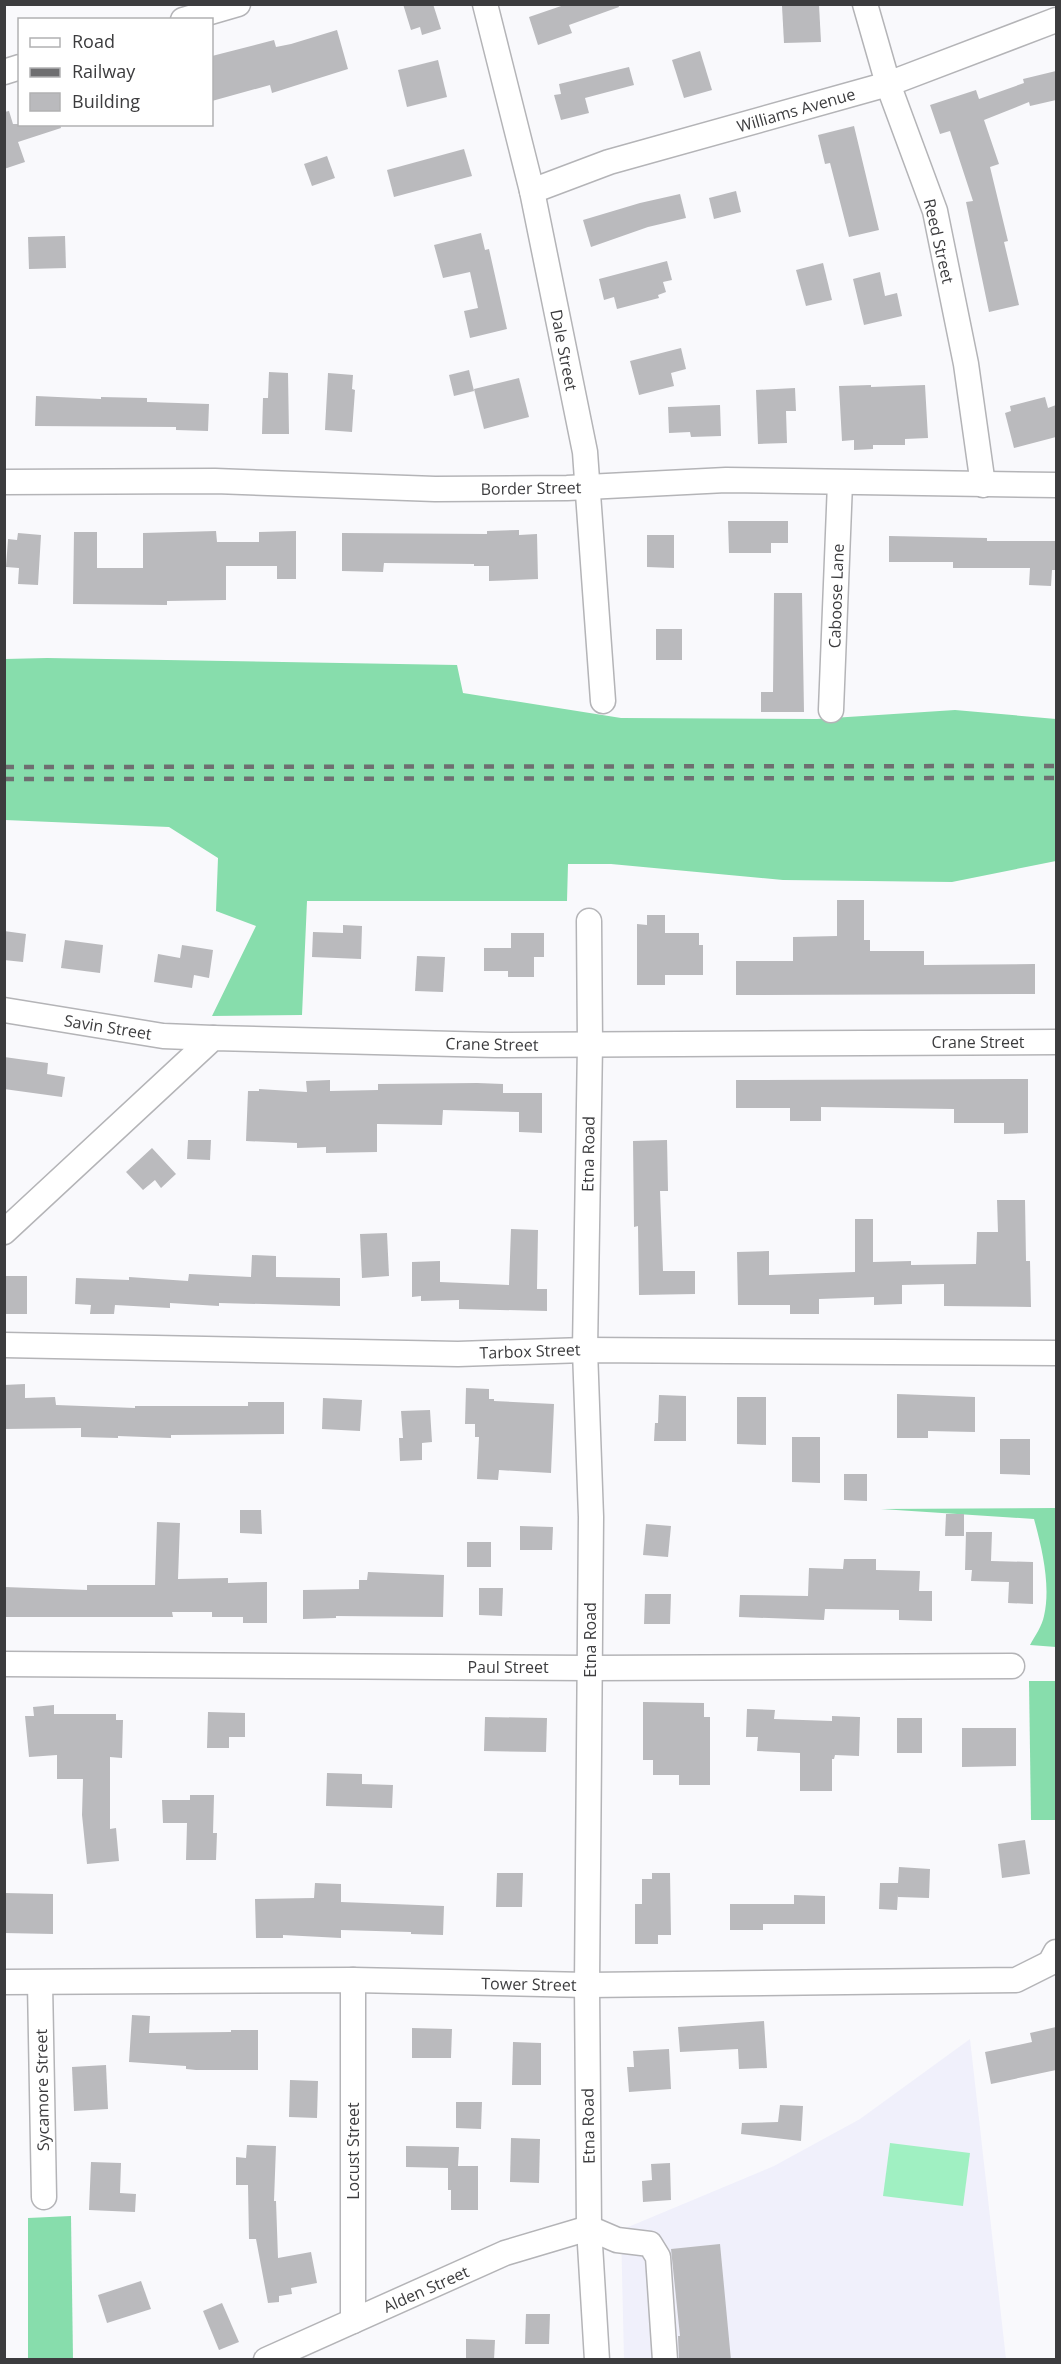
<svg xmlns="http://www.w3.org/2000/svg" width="1061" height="2364" font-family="'Open Sans',sans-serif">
	<rect width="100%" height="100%" fill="#f9f9fc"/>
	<path fill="#f0f0fb" d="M970,2039L1006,2359H624L621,2230L774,2166L860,2119Z"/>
	<path fill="#a0f0c2" d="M890,2143L970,2153L963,2206L883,2196Z"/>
	<g fill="#87ddac">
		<path d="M47,658L457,665L463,693L621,718L817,719L955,710L1056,719V861L952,882L783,880L611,864H568L567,901H307L302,1015L212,1016L256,926L216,911L218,858L169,827L5,820V659Z"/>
		<path d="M1056,1508V1647L1030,1645C1035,1636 1042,1626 1044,1616C1051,1586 1042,1548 1034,1519L881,1509Z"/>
		<path d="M1029,1681H1056V1820H1031Z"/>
		<path d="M71,2216L73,2359H28V2218Z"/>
	</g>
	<g fill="#bababd">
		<path d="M403,4H433L441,29L422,35L420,27L411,30Z"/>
		<path d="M567,4H618L619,7L569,25L572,33L538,45L529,17Z"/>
		<path d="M819,5L821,42L784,43L782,6Z"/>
		<path d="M337,30L348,69L272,93L270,85L212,101V56L274,40L276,47L291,44Z"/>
		<path d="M700,51L712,90L684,98L672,60Z"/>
		<path d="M438,60L447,97L407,107L398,70Z"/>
		<path d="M629,67L634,85L585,98L589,113L561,120L554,95L561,94L559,84Z"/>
		<path d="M1056,71V100L1030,106L1029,102L984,120L999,164L990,167L1008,241L1004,242L1019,305L989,312L966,202L973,201L950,131L940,134L930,105L976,90L979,99L1024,83L1023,79Z"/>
		<path d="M9,111L13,124H60L61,128L18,142L25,162L4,169V112Z"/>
		<path d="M854,126L879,230L849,237L830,163L825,164L818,135Z"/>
		<path d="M464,149L472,176L394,197L387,170Z"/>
		<path d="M327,156L335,178L312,186L304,164Z"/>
		<path d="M736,191L741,212L714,219L709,198Z"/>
		<path d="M680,194L686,218L648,227L591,247L583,220L640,203Z"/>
		<path d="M481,233L485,250L489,249L507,329L470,338L464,311L478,308L470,272L443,278L434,245Z"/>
		<path d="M65,236L66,268L29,269L28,237Z"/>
		<path d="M667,261L672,280L663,282L666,292L658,295L659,298L617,309L614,297L604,300L599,279Z"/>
		<path d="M823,263L832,300L806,306L796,270Z"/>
		<path d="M880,272L885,296L897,293L902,316L864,325L853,279Z"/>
		<path d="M681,348L686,369L671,373L674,386L639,395L630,361Z"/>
		<path d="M469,370L474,391L454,396L449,375Z"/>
		<path d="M269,372L288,373L289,434H262L263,398H268Z"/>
		<path d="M328,373L353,375L352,389L355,390L352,432L325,430Z"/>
		<path d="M519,378L529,417L484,429L474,389Z"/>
		<path d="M871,385V387L925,385L928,438L905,439V445H873V449L854,450V440L842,441L839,386Z"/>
		<path d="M795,388L796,411H786L787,443L758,444L756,390Z"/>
		<path d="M36,396L101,399V397L147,398V402L209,404L208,431L176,430V427L35,426Z"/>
		<path d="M1045,397L1048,408L1056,405V437L1014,448L1005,413L1011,411L1010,406Z"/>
		<path d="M720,405L721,436L691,437L690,432L669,433L668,407Z"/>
		<path d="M728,521H788V543H771V553H729Z"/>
		<path d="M519,530V535L537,534L538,579L489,581V566H474V564L384,563L383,572L342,571V533L487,534V531Z"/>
		<path d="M216,531L217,542H259V532L296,531V579H277V566H226V600L167,601V605L73,604L74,532H97V568H143V533Z"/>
		<path d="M18,533L41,535L38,585L18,584L19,568L6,567L8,539L17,540Z"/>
		<path d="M647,535H674V568L647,567Z"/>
		<path d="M889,536L987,538V541H1056V570H1052L1051,586L1029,585L1030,568H953V562H889Z"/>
		<path d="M774,593H802L804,712H761V692H773Z"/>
		<rect x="656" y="629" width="26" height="31"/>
		<path d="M837,900H864V940H870V951H924V965L1035,964V994L736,995V961H793V937L837,936Z"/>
		<path d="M647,915H665V933H699V945H703V975H665V985H637V924L647,925Z"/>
		<path d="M343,925L362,926L361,959L312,957L313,932L343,933Z"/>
		<path d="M4,931L26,934L23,962L4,960Z"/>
		<path d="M511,933H544V957H534V977H508V971H484V948H511Z"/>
		<path d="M65,940L103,945L100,973L61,968Z"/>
		<path d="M182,945L213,950L209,978L194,975L192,988L154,982L158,954L180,958Z"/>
		<path d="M417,956L445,957L443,992L415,991Z"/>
		<path d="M4,1057L48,1063L47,1074L65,1077L62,1097L4,1089Z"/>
		<path d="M1028,1079V1133L1004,1134V1123H954V1109L821,1107V1121H790V1108H736V1080Z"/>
		<path d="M330,1080V1091L378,1090V1084L477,1083L503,1084V1093H542V1133L519,1132V1112L443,1110L442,1125L377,1124V1152L326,1153V1147L297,1148V1143L246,1141L248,1091H259V1089L307,1092L306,1081Z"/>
		<path d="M188,1140H211L210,1160L187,1159Z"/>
		<path d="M667,1140L668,1191H660L663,1271H695V1294L639,1295L638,1226L634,1227L633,1141Z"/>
		<path d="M152,1148L176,1174L161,1188L155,1180L143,1190L126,1172Z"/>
		<path d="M997,1200H1025L1026,1261H1030L1031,1307L944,1306V1284L902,1285V1304L874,1305V1297L819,1299V1314H790V1305H738L737,1252L769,1251V1275L855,1272V1219H873V1262L911,1261V1265L976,1264L977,1232H998Z"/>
		<path d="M511,1229L538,1230L537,1289H547V1311L459,1309V1300L421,1301V1296L412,1297V1262L440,1261V1282L509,1285Z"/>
		<path d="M387,1233L389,1276L362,1278L360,1234Z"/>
		<path d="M252,1255L276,1256V1277L340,1278V1306L219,1303V1306L170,1303V1308L115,1305L114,1314H90L91,1305L75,1304L76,1278L129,1280V1277L188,1281L189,1274L251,1277Z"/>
		<rect x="4" y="1276" width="23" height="38"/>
		<path d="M25,1384V1398L55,1397L56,1405L135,1408V1406H248V1402H284V1434L171,1435V1438L118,1436V1438L81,1437V1428L4,1429V1385Z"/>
		<path d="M466,1388L489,1389V1399H494V1401L554,1404L551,1473L499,1470L498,1480L477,1479L479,1437H475V1424H465Z"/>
		<path d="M897,1394L975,1397V1432L928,1431V1438H897Z"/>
		<path d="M659,1395L686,1396V1441H654L655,1423H658Z"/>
		<path d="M737,1397H766V1445L737,1444Z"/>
		<path d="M323,1398L362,1400L360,1431L322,1429Z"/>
		<path d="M430,1410L432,1442L422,1443V1460L400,1461L399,1438H403L401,1411Z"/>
		<path d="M792,1437H820V1483L792,1482Z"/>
		<path d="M1000,1439H1030V1475L1000,1474Z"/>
		<path d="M844,1474H867V1501L844,1500Z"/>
		<path d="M240,1510H261L262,1534L240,1533Z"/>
		<path d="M946,1514H964V1536H945Z"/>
		<path d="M157,1522L180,1523L178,1579L228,1578V1583L267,1582V1623H243V1617H212V1612H172L173,1617H4V1587L87,1590V1585H155Z"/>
		<path d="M646,1524L671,1526L668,1557L643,1555Z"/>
		<path d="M520,1526L553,1527L552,1550H520Z"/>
		<path d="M966,1532H992L991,1561L1033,1562V1604L1008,1603L1009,1582L971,1581L972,1570H965Z"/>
		<rect x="467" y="1542" width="24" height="25"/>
		<path d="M844,1559H876V1570L920,1571L919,1591H932V1621L899,1620V1610L825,1609L824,1620L739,1617L740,1595L808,1596L809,1568L843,1569Z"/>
		<path d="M368,1572L444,1575L443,1617L336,1616V1618L303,1619V1590L359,1589V1580H367Z"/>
		<path d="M479,1588H503L502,1616L479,1615Z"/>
		<path d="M645,1594H671L670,1624H644Z"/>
		<path d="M643,1702L704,1703V1717H710V1785H679V1775H653V1760H643Z"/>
		<path d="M54,1705V1714H116V1720H123L122,1758L110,1757V1829L116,1828L119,1861L87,1864L82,1815L83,1779H57V1755L29,1757L25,1716H34L33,1707Z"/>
		<path d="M747,1709L775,1710L774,1719L832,1721V1716L860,1717L859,1756L835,1755L834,1759H832V1791H800V1753L757,1751L758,1737H746Z"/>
		<path d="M208,1712L245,1713V1737H229V1748H207Z"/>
		<path d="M485,1717L547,1718L546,1752L484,1751Z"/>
		<rect x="897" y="1718" width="25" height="35"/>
		<path d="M962,1728H1016V1766L962,1767Z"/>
		<path d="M327,1773L362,1774V1784L393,1785L392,1808L326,1806Z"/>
		<path d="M190,1795H214L213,1833H217L216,1860H186L187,1823H163L162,1800H190Z"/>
		<path d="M1025,1840L1030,1874L1002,1878L998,1844Z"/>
		<path d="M899,1867L930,1869L929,1898L898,1897V1894L897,1910L879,1909L880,1883H898Z"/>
		<path d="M497,1873H523L522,1907H496Z"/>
		<path d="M652,1873H670L671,1935H658V1944H635V1904H642V1879H652Z"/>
		<path d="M315,1883L341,1884V1902L444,1906L443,1935L411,1934V1932L341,1930V1938L283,1935V1938H256L255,1899L314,1898Z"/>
		<path d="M4,1893L53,1894V1934L4,1933Z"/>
		<path d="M794,1895L825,1896V1924H763V1930H730V1904H794Z"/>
		<path d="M132,2015L150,2016L149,2033L231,2032V2030H258V2070H196L186,2069V2066L129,2062Z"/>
		<path d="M764,2021L767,2068L739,2069L738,2049L680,2052L678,2027Z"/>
		<path d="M1056,2027V2070L991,2084L985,2052L1032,2042L1030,2033Z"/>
		<path d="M412,2028L452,2029L451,2058H412Z"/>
		<path d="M513,2042L541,2043V2085H512Z"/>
		<path d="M669,2049L671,2089L629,2092L627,2067H634L633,2051Z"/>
		<path d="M106,2065L108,2109L74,2111L72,2067Z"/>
		<path d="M290,2080L318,2081L317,2118L289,2117Z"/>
		<path d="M456,2102H482L481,2129L456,2128Z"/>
		<path d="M780,2105L803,2106L801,2141L741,2134L742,2123L778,2122Z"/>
		<path d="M511,2138L540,2139L539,2183L510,2182Z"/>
		<path d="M247,2145L276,2146L274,2201H276L278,2258L311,2252L317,2283L291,2288L292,2294L279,2296V2302L268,2303L256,2239H249L248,2185H236V2157L246,2158Z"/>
		<path d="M406,2146L459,2147L458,2166H478V2210H451V2190H448V2168L406,2167Z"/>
		<path d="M91,2162L121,2163L120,2193L136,2194L135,2212L89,2210Z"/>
		<path d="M670,2163L671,2200L643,2202L642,2181L652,2180L651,2164Z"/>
		<path d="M720,2244L731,2360H679L678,2336H680L671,2249Z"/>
		<path d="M141,2281L151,2309L107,2323L98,2295Z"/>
		<path d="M222,2303L239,2342L219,2350L203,2311Z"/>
		<path d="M526,2314H550L549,2344H525Z"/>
		<path d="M466,2339L495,2340L494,2360H466Z"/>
	</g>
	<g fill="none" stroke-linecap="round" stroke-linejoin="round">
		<g stroke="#b4b4b7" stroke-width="27">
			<g id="minor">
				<path d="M485,4L532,191L585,452L603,701"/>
				<path d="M865,4L888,84L935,211L966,364L983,485"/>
				<path d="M183,20L238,4"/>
				<path d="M4,72L20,67"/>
				<path d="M532,191L609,162L888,84L1056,20"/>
				<path d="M4,482L215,481L435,489L567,488L726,480L1056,485"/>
				<path d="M831,710L840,483"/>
				<path d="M589,921L590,1044L585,1350L591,1517L587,1985L589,2228L597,2360"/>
				<path d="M4,1010L163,1036L213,1038"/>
				<path d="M4,1232L213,1038L495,1045L1056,1042"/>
				<path d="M4,1345L458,1354L585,1350L1056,1353"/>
				<path d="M4,1664L590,1668L1012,1666"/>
				<path d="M4,1982L353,1980L587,1985L1016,1980L1050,1963L1056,1952"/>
				<path d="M40,1983L44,2197"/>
				<path d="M353,2321V1980"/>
				<path d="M266,2360L505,2253L589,2228L617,2240L650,2244L658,2257L665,2360"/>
			</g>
		</g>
		<use href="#minor" stroke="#fff" stroke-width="24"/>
		<g stroke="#6e6e70" stroke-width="4.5" stroke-dasharray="10 10" stroke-linecap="butt">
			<path d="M4,767L1056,766"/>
			<path d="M4,779L1056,778"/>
		</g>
	</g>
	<g text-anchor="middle" stroke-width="4.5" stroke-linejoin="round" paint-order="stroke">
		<g font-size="16" fill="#3c3c3e" stroke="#fff">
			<text transform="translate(796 110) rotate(-16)" y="6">Williams Avenue</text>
			<text transform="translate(939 241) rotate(77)" y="6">Reed Street</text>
			<text transform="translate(564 350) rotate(79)" y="6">Dale Street</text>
			<text transform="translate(531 488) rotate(-1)" y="6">Border Street</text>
			<text transform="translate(836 596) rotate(-88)" y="6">Caboose Lane</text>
			<text transform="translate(108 1027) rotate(9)" y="6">Savin Street</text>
			<text x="978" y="1048">Crane Street</text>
			<text transform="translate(492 1044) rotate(1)" y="6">Crane Street</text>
			<text transform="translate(588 1154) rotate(-89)" y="6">Etna Road</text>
			<text transform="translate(530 1351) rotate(-2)" y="6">Tarbox Street</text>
			<text transform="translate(590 1640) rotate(-90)" y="6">Etna Road</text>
			<text x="508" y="1673">Paul Street</text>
			<text transform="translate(529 1984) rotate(1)" y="6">Tower Street</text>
			<text transform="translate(42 2090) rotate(-91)" y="6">Sycamore Street</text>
			<text transform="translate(588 2126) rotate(-91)" y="6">Etna Road</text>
			<text transform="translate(353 2151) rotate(-90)" y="6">Locust Street</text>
			<text transform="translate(426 2289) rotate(-24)" y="6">Alden Street</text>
		</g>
	</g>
	<rect width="1061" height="2364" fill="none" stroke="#3c3c3e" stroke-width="12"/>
	<rect x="18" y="18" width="195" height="108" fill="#ffffff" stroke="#b1b1b2" stroke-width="1.5"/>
	<rect x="30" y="38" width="30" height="9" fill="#ffffff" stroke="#b1b1b2" stroke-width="1.5"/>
	<text x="72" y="48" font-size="18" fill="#3c3c3e">Road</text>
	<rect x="30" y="68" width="30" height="9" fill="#6e6e70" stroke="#b1b1b2" stroke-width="1.5"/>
	<text x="72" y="78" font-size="18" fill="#3c3c3e">Railway</text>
	<rect x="30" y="93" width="30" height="18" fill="#bababd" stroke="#b1b1b2" stroke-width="1.5"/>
	<text x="72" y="108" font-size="18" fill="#3c3c3e">Building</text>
</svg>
